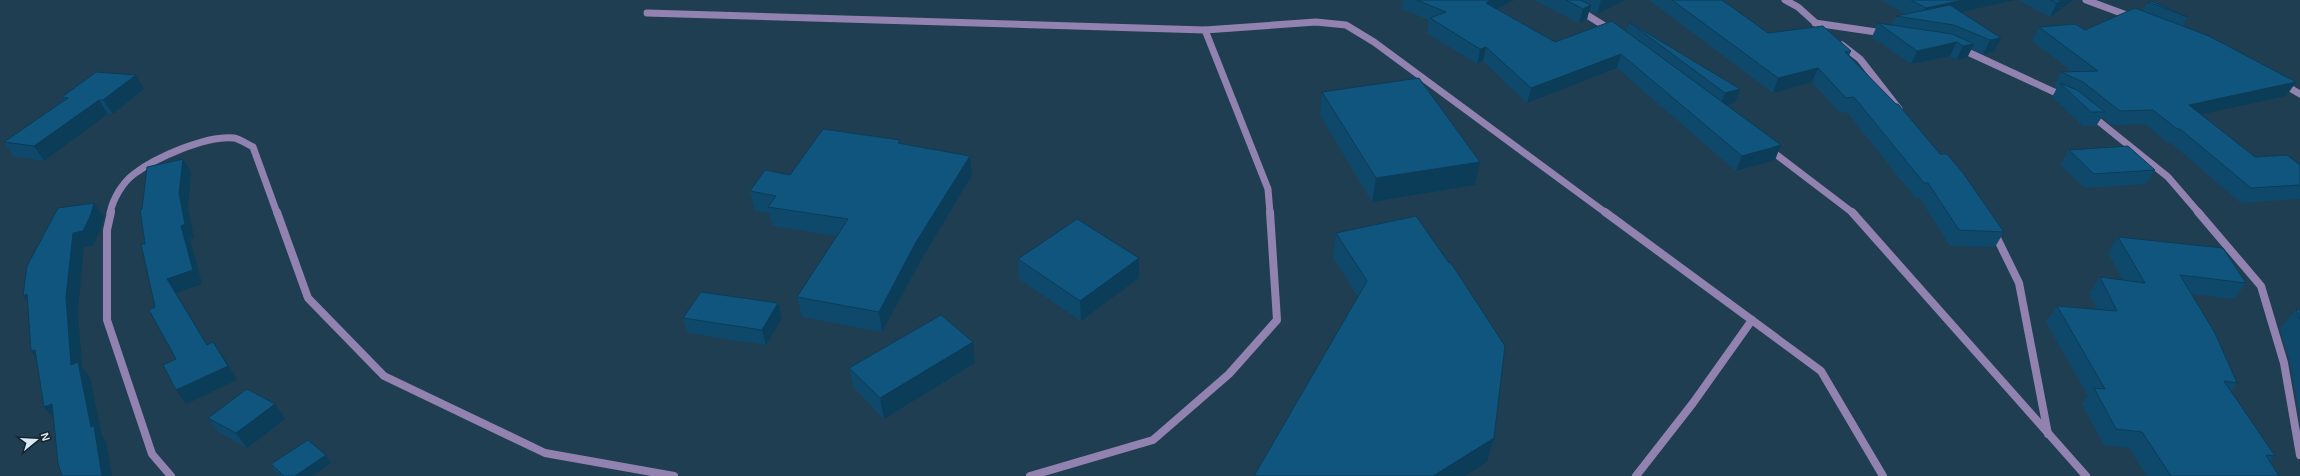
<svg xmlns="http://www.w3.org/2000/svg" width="2300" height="476" font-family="Arial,sans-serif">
	<rect width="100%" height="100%" fill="#203e52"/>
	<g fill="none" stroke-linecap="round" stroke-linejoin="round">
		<g stroke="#9282b0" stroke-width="7">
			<path d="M1785,0L1798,7L1818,25"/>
			<path d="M2086,0L2132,17"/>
			<path d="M1579,10L1611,30"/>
			<path d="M647,13L1205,30L1316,22L1346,25L1374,42L1606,213"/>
			<path d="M1815,23L1883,33"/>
			<path d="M1205,30L1268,189L1270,213"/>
			<path d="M1842,45L1860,59L1899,109"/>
			<path d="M1959,48L2065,97"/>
			<path d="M2283,84L2300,94"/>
			<path d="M2091,115L2168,177L2199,213"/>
			<path d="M1769,149L1853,213"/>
			<path d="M110,213C113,199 122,183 134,174C155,158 206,135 234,138C240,139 247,144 253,147L277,213"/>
		</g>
		<g stroke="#9282b0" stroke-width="8">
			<path d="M111,212L107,230V320L152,454L171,476"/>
			<path d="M277,212L308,298L384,376L545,453L674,476"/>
			<path d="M1605,212L1821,371L1883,476"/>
			<path d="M1852,212L2086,476"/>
			<path d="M2198,212L2261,286L2284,363L2300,455"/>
			<path d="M1994,232L2019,283L2048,434"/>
			<path d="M1030,476L1153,440L1229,374L1277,320L1270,212"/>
			<path d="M1636,476L1693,403L1752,320"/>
		</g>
	</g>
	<g fill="#0e496c">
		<path d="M1403,0H1514L1498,9L1555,42L1627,31L1629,22L1740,89L1735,103L1726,105L1775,160L1736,171L1617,68L1527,103L1483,61L1477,64L1427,33L1429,20L1402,9Z"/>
		<path d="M1534,0H1625L1597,14L1589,10L1587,19L1579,23Z"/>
		<path d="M1649,0H1722L1768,33L1851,51L1849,56L2004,232L1995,247L1950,246L1920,198L1916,199L1847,112L1840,113L1812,82L1773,93Z"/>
		<path d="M1881,0H2015L1961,12L2001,38L1994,52L1983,54L1971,49L1967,58L1956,60L1950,56L1911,64L1872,37L1878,23L1892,25L1896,16L1906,14Z"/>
		<path d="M2018,0H2073L2072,1L2050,17Z"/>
		<path d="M2148,2L2188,17L2182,26L2296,82L2286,96L2201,114L2255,157L2300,165V199L2241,203L2171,143H2168L2145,124L2112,125L2102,117L2096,126H2083L2052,97L2057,88L2054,86L2061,72H2073L2032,41L2039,27L2085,30L2143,11Z"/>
		<path d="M144,89L113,114H108L44,161L14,156L4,142L64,100L62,97Z"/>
		<path d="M1322,92L1475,185L1372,202L1320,115Z"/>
		<path d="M901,144L970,156L972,175L920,262L882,332L802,317L797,297L837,236L773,226L769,213L755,211L750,191L790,175Z"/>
		<path d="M2069,150L2155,170L2146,184L2085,188L2060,165Z"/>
		<path d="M1336,233L1494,438L1487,462L1358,297L1333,257Z"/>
		<path d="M2118,237L2246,283L2234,299L2191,294L2237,383L2231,391L2275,456L2270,462L2279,476H2147L2129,448L2104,445L2082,404L2088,396L2046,322L2057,306L2097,309L2089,293L2100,277L2123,280L2108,253Z"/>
		<path d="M1018,259L1139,278L1081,321L1019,279Z"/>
		<path d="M778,303L782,318L766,345L688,333L683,318Z"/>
		<path d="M2296,309L2300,310V416L2290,362L2280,329Z"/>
		<path d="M975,363L884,419L854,388L849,368Z"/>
		<path d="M208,418L285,419L247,448L218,432Z"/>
		<path d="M331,463L312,476H281L276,472L271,464Z"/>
	</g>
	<g fill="#0b3c58">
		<path d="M1491,0H1514L1483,17L1486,3Z"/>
		<path d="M1601,0H1625L1597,14Z"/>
		<path d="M1963,0H2015L1925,20H1921L1926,8Z"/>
		<path d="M2062,0H2073L2072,1L2050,17L2057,3Z"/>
		<path d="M1591,5L1587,19L1579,23L1583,9Z"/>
		<path d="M2001,38L1994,52L1983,54L1990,40Z"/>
		<path d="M1957,42L1950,56L1911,64L1917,51Z"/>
		<path d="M1974,44L1967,58L1956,60L1963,46Z"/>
		<path d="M1486,47L1483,61L1477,64L1480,49Z"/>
		<path d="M1621,54L1617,68L1527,103L1531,88Z"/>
		<path d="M1818,68L1812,82L1773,93L1778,78Z"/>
		<path d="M136,75L144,89L113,114L103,100Z"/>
		<path d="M2296,82L2286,96L2180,119L2189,105Z"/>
		<path d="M1740,89L1735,103L1720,107L1725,93Z"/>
		<path d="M99,100L108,114L44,161L34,146Z"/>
		<path d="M1781,145L1775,160L1736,171L1742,156Z"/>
		<path d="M970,156L972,175L920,262L882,332L879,312L916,242Z"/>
		<path d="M183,159L191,172L188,207L194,238L190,239L202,284L176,293L216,359L207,345L167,279L181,226L179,193Z"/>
		<path d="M1480,162L1475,185L1372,202L1376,178Z"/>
		<path d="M94,203L104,217L101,228L93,246L84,247L78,312L82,367L90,377L102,436L106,441L112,476H102L91,427L71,365L66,297L73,233Z"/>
		<path d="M1139,258V278L1081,321L1080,301Z"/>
		<path d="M27,294L35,310L23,296Z"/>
		<path d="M778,303L782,318L766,345L762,330Z"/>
		<path d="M213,342L223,356L237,380L186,404L176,390Z"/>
		<path d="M973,342L975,363L884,419L880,398Z"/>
		<path d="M35,350L43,366L31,351Z"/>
		<path d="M52,404L57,422L44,407Z"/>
		<path d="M275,404L285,419L247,448L236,433Z"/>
		<path d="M1494,438L1487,462L1465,476H1433Z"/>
		<path d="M326,455L331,463L312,476H295Z"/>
	</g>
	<g fill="#10557d" stroke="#0b3c58">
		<path d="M1417,0H1491L1486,3L1555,42L1612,21L1781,145L1742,156L1621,54L1531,88L1486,47L1480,49L1430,18L1446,12Z"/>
		<path d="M1566,0H1580L1591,5L1583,9Z"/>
		<path d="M1672,0H1722L1768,33L1823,26L1851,51L1845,52L1896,104H1898L1940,154H1947L1963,173L2004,232L1959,230L1928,183H1924L1854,97L1846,98L1818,68L1778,78Z"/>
		<path d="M1911,0H1963L1926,8Z"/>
		<path d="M2050,0H2062L2057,3Z"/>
		<path d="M2151,1L2188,17L2148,2Z"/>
		<path d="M1950,5L2001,38L1990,40L1954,25L1896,16Z"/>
		<path d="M2135,8L2209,36L2296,82L2189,105L2255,157L2287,155L2300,165V185L2251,188L2180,129H2177L2153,110L2120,111L2083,82L2061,72L2098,71L2039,27L2075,24L2085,30Z"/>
		<path d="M1629,22L1740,89L1725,93Z"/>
		<path d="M1878,23L1952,34L1974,44L1963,46L1957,42L1917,51Z"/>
		<path d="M96,72L136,75L103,100H99L34,146L4,142L68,98L62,97Z"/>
		<path d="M1419,78L1480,162L1376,178L1322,92Z"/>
		<path d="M2060,83L2077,90L2105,112H2091Z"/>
		<path d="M823,129L900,140L898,143L970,156L916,242L879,312L797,297L848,219L768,207L776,196L750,191L765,170L790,175Z"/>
		<path d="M2128,146L2155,170L2094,174L2069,150Z"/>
		<path d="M183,159L179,193L185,224L181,226L193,270L167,279L207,345L213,342L228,366L176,390L163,365L176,359L149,310L155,307L141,244H145L140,210L142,209L147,167Z"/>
		<path d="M94,203L91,214L83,231L73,233L66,297L71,365L78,362L91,427L94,426L102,476H62L58,463L52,404L44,407L35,350L31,351L27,294L23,296L27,266L58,208Z"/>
		<path d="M1416,216L1449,263H1451L1505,346L1494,438L1433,476H1254L1367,281L1336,233Z"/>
		<path d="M1077,219L1139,258L1080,301L1018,259Z"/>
		<path d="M2118,237L2223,248L2246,283L2180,275L2215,333L2237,383L2224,381L2275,456L2266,455L2279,476H2171L2142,432L2116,429L2094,388L2105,389L2057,306L2117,311L2100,277L2145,283Z"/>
		<path d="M701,292L778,303L762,330L683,318Z"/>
		<path d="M2296,309L2300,310V320Z"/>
		<path d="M941,315L973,342L880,398L849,368Z"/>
		<path d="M247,389L275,404L236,433L208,418Z"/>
		<path d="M308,440L326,455L295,476H284L271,464Z"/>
	</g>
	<g transform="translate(36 440) rotate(72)" stroke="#16232d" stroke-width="3" paint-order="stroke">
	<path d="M0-3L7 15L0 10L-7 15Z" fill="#d8e9f6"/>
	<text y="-6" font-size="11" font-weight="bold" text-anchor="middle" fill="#d8e9f6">N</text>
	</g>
</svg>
